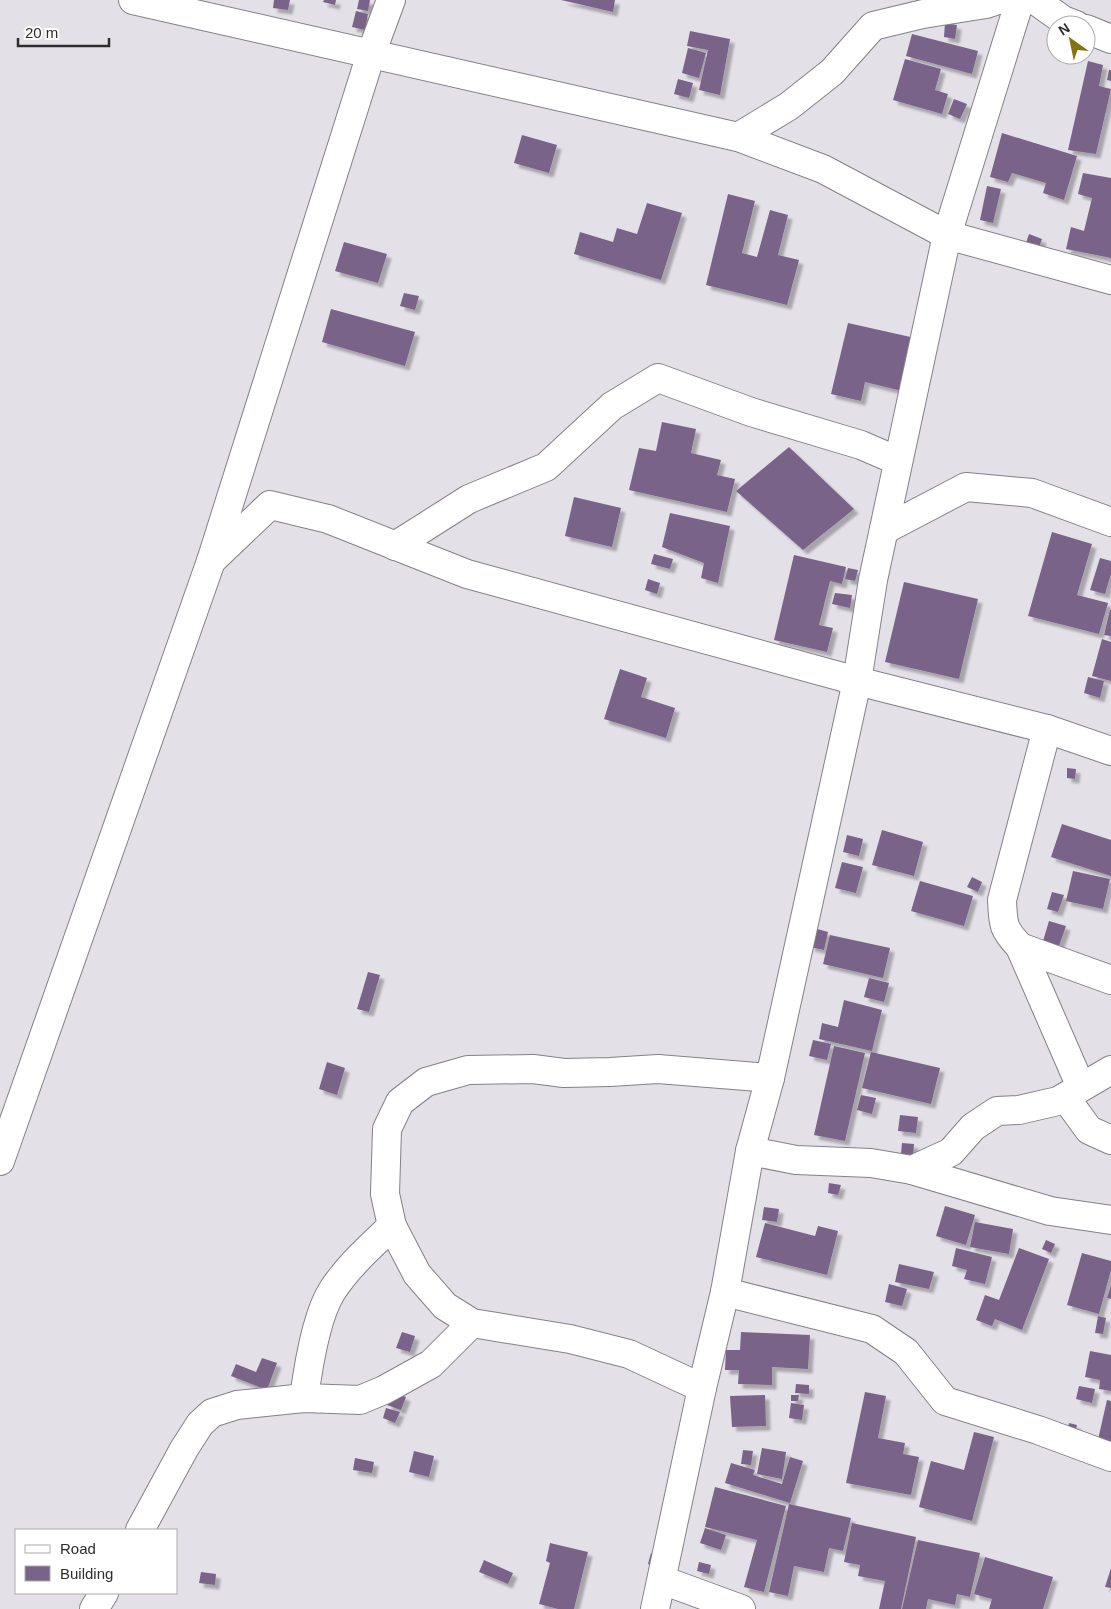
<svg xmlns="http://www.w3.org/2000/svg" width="1111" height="1609" font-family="Helvetica,sans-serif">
	<defs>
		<filter id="shadow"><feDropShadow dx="4.5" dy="4.5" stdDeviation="1" flood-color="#0004"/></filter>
	</defs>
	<rect width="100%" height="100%" fill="#e4e0e8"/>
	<g fill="#796489" filter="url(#shadow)">
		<path d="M274,0H290L288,10L273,8Z"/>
		<path d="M324,0H336L335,5L323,2Z"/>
		<path d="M359,0H370L368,11L357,9Z"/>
		<path d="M561,0H615L613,12Z"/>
		<path d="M356,11L368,14L365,30L352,27Z"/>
		<path d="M945,23L957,25L955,39L944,37Z"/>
		<path d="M690,31L730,39L720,95L699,90L708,50L687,46Z"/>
		<path d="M912,34L978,51L972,74L906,56Z"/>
		<path d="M688,48L706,53L699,78L682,73Z"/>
		<path d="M905,59L941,69L935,90L948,94L942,114L893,100Z"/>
		<path d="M1088,61L1103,65L1099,86L1111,89L1096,154L1068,150Z"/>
		<path d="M1109,70H1111V81L1107,80Z"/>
		<path d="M678,79L693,83L689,98L674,94Z"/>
		<path d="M954,99L967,104L960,119L948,114Z"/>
		<path d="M1002,133L1077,156L1064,200L1043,193L1046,183L1012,173L1008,182L990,177Z"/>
		<path d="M522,135L557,145L549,173L514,163Z"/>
		<path d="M1083,173L1111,178V258L1066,249L1071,227L1084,231L1092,198L1078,194Z"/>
		<path d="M987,186L1001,189L993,223L980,220Z"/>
		<path d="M728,194L755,201L742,253L757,257L770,210L788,215L778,255L799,260L787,305L706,285Z"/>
		<path d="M647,203L682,213L661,280L574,254L580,232L613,242L617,228L637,234Z"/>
		<path d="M1029,234L1042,239L1038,250L1025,246Z"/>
		<path d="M344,242L387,254L378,283L335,271Z"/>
		<path d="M404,293L419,296L415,310L400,306Z"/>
		<path d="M331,309L415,332L405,366L322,342Z"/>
		<path d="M848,323L915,338L902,391L865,382L861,401L831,394Z"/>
		<path d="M662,422L696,429L691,453L721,460L717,475L735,479L727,512L629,490L639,448L656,451Z"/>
		<path d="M789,447L854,509L803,550L736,491Z"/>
		<path d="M574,497L621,508L612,547L565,536Z"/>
		<path d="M670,513L730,526L718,583L701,578L704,563L662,547Z"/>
		<path d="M1052,532L1092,544L1077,595L1108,603L1099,634L1028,616Z"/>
		<path d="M654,554L673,559L670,569L651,564Z"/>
		<path d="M794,555L846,567L842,584L830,581L819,625L833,628L827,652L774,640Z"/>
		<path d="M1100,558L1111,561V574L1105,594L1090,590Z"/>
		<path d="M848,568L858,570L855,581L845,579Z"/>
		<path d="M648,579L660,583L657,594L645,590Z"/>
		<path d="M904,582L978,599L959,679L885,662Z"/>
		<path d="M835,593L852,595L850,608L832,604Z"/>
		<path d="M1110,610H1111V636L1104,635Z"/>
		<path d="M1102,639L1111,642V681L1092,676Z"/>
		<path d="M620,669L647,678L641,697L675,708L666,738L604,719Z"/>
		<path d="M1088,677L1104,681L1100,698L1084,693Z"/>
		<path d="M1067,768L1076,769L1075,779L1067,778Z"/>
		<path d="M1062,824L1111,840V876L1051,857Z"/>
		<path d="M882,830L923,842L914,876L872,865Z"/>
		<path d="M847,835L863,839L859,856L843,852Z"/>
		<path d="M842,862L863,867L856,893L835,888Z"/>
		<path d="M1073,871L1110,879L1103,909L1066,901Z"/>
		<path d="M972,877L982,882L978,892L967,887Z"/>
		<path d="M920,881L973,896L964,926L911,911Z"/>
		<path d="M1052,892L1064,895L1058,912L1047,909Z"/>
		<path d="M1049,921L1066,926L1059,946L1043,941Z"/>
		<path d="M814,928L828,932L824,950L810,947Z"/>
		<path d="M830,935L890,948L883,978L823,964Z"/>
		<path d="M368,972L380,975L369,1012L357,1009Z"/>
		<path d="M869,978L889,983L884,1002L864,997Z"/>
		<path d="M844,1000L882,1010L872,1051L819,1039L822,1023L838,1027Z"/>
		<path d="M813,1040L831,1044L827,1060L809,1056Z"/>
		<path d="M834,1046L865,1053L845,1141L814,1135Z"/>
		<path d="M871,1052L940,1068L931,1104L862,1088Z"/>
		<path d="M327,1062L345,1068L337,1095L319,1089Z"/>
		<path d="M861,1095L876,1098L872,1114L857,1110Z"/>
		<path d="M900,1115L918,1117L916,1133L898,1131Z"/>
		<path d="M902,1143L914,1144L913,1155L901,1154Z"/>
		<path d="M829,1183L841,1185L838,1195L828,1193Z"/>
		<path d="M945,1206L975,1215L966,1245L936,1236Z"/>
		<path d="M764,1207L779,1209L777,1222L762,1220Z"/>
		<path d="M975,1222L1013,1229L1009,1254L970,1247Z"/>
		<path d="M765,1223L815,1236L818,1226L838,1231L827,1275L756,1257Z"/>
		<path d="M1046,1240L1055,1244L1051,1253L1042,1249Z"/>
		<path d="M956,1248L992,1257L985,1284L964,1279L967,1270L952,1266Z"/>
		<path d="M1019,1248L1049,1259L1022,1330L995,1319L992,1326L976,1320L985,1295L999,1300Z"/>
		<path d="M1082,1253L1111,1261V1270L1099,1314L1067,1305Z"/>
		<path d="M899,1264L934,1272L929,1289L895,1282Z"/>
		<path d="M889,1284L907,1289L902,1306L885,1302Z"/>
		<path d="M1111,1286V1299L1107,1298Z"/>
		<path d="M1098,1316L1106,1318L1103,1334L1095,1333Z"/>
		<path d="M402,1332L415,1336L410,1352L396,1348Z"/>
		<path d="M741,1332L810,1335L808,1369L772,1367V1385L738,1384L739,1370H725L726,1350H740Z"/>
		<path d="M1090,1351L1111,1355V1391L1099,1389L1100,1380L1085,1377Z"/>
		<path d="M262,1358L277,1363L267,1390L231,1376L236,1364L256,1372Z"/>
		<path d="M796,1384L809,1385V1394L795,1393Z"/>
		<path d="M1079,1386L1095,1389L1092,1403L1076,1399Z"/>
		<path d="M393,1392L406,1397L401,1410L387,1405Z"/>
		<path d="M865,1392L886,1396L878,1438L905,1443L903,1454L919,1457L911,1495L846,1483Z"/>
		<path d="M765,1395L766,1426L732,1427L730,1396Z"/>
		<path d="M791,1395H799L798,1401H791Z"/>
		<path d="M1107,1400L1111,1401V1446L1097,1444Z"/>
		<path d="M791,1403L804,1405L802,1420L789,1418Z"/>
		<path d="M386,1408L400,1412L395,1423L383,1418Z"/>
		<path d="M1069,1423L1077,1425L1074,1437L1066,1435Z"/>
		<path d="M974,1432L994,1437L972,1521L919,1507L931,1461L964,1470Z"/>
		<path d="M762,1448L786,1452L782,1479L757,1474Z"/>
		<path d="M743,1450L753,1451L751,1465L741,1464Z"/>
		<path d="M414,1451L434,1456L429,1477L409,1472Z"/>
		<path d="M790,1457L803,1461L790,1503L725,1483L731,1463L755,1470L753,1475L782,1484Z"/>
		<path d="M355,1458L374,1462L372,1473L353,1470Z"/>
		<path d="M715,1487L786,1506L764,1592L744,1587L757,1540L705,1527Z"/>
		<path d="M789,1504L851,1518L843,1551L829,1548L824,1572L794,1566L788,1596L769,1592Z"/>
		<path d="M852,1523L916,1537L901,1609H879L885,1581L858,1576L860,1565L844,1562Z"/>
		<path d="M705,1528L726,1535L721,1550L700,1543Z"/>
		<path d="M918,1540L980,1553L970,1597L957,1594L955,1605L928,1599L926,1609H902Z"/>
		<path d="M550,1543L588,1552L574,1609H558L539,1604L550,1563L546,1561Z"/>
		<path d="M651,1553L662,1557L658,1568L648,1564Z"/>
		<path d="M985,1557L1053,1577L1043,1609H989L992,1599L974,1594Z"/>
		<path d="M484,1560L513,1573L508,1584L479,1572Z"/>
		<path d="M699,1562L711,1565L709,1574L697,1571Z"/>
		<path d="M1111,1568V1588L1105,1587Z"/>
		<path d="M201,1572L216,1574L215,1585L199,1583Z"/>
	</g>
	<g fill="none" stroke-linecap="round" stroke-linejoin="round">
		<g stroke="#848087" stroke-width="30">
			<g id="street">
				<path d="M133,0L738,137L823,169L947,235L1111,280"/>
				<path d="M1035,0L1063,20L1076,25"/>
				<path d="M1086,29L1111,39"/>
				<path d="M738,137L789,106L832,72L873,26L923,14L986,4L998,0"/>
				<path d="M884,530L966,487L1032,493L1111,522"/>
				<path d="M395,546L469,499L546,467L612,406L658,378L751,412L861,445L898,461"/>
				<path d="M211,561L270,505L328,519L467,574L857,681L873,580L947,235L1020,0"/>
				<path d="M1047,729L1002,900C1003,925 1003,929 1020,947L1081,1087"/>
				<path d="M1020,947L1111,980"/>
				<path d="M1065,1097L1089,1130L1111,1140"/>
				<path d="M750,1151L796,1160L871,1163L912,1170L951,1152L973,1127L997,1111L1019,1110L1058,1101L1111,1070"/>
				<path d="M0,1161L211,561L371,54L391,0"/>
				<path d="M912,1170L1050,1211L1111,1220"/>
				<path d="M725,1292L872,1329L906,1352L945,1401L1038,1430L1111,1457"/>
				<path d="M702,1388L629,1354L570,1339L472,1323L445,1306L417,1274L392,1226L385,1194L387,1129L400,1102L426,1082L468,1070L533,1069L564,1073L610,1072L658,1069L770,1078"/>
				<path d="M304,1398C308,1368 316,1316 332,1291C348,1266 371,1246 392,1226"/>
				<path d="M140,1530L184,1449L200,1424L212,1413L237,1405L304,1398L360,1400L384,1390L431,1364L472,1323"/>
				<path d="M662,1580L741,1609"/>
				<path d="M94,1609L104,1593"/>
				<path d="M655,1609L702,1388L725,1292L750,1151L770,1078L857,681L1047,729L1111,751"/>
			</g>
		</g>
		<use href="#street" stroke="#fff" stroke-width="28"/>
	</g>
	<rect x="15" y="1529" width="162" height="65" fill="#ffffff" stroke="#ababac"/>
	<rect x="25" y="1545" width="25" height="8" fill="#ffffff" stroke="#ababac"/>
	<text x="60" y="1554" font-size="15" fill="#2d2c2f">Road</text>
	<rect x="25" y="1566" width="25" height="15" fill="#796489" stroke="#ababac"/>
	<text x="60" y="1579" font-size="15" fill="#2d2c2f">Building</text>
	<g transform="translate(1071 40) rotate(327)"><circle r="24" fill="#ffffff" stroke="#ababac"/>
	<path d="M0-4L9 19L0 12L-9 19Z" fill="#827315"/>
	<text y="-8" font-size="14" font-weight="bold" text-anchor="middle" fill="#2d2c2f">N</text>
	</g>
	<path d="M18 38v8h91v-8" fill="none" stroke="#2d2c2f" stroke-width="2.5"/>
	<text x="25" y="38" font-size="15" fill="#2d2c2f" stroke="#ffffff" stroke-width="4" paint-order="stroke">20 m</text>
</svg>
